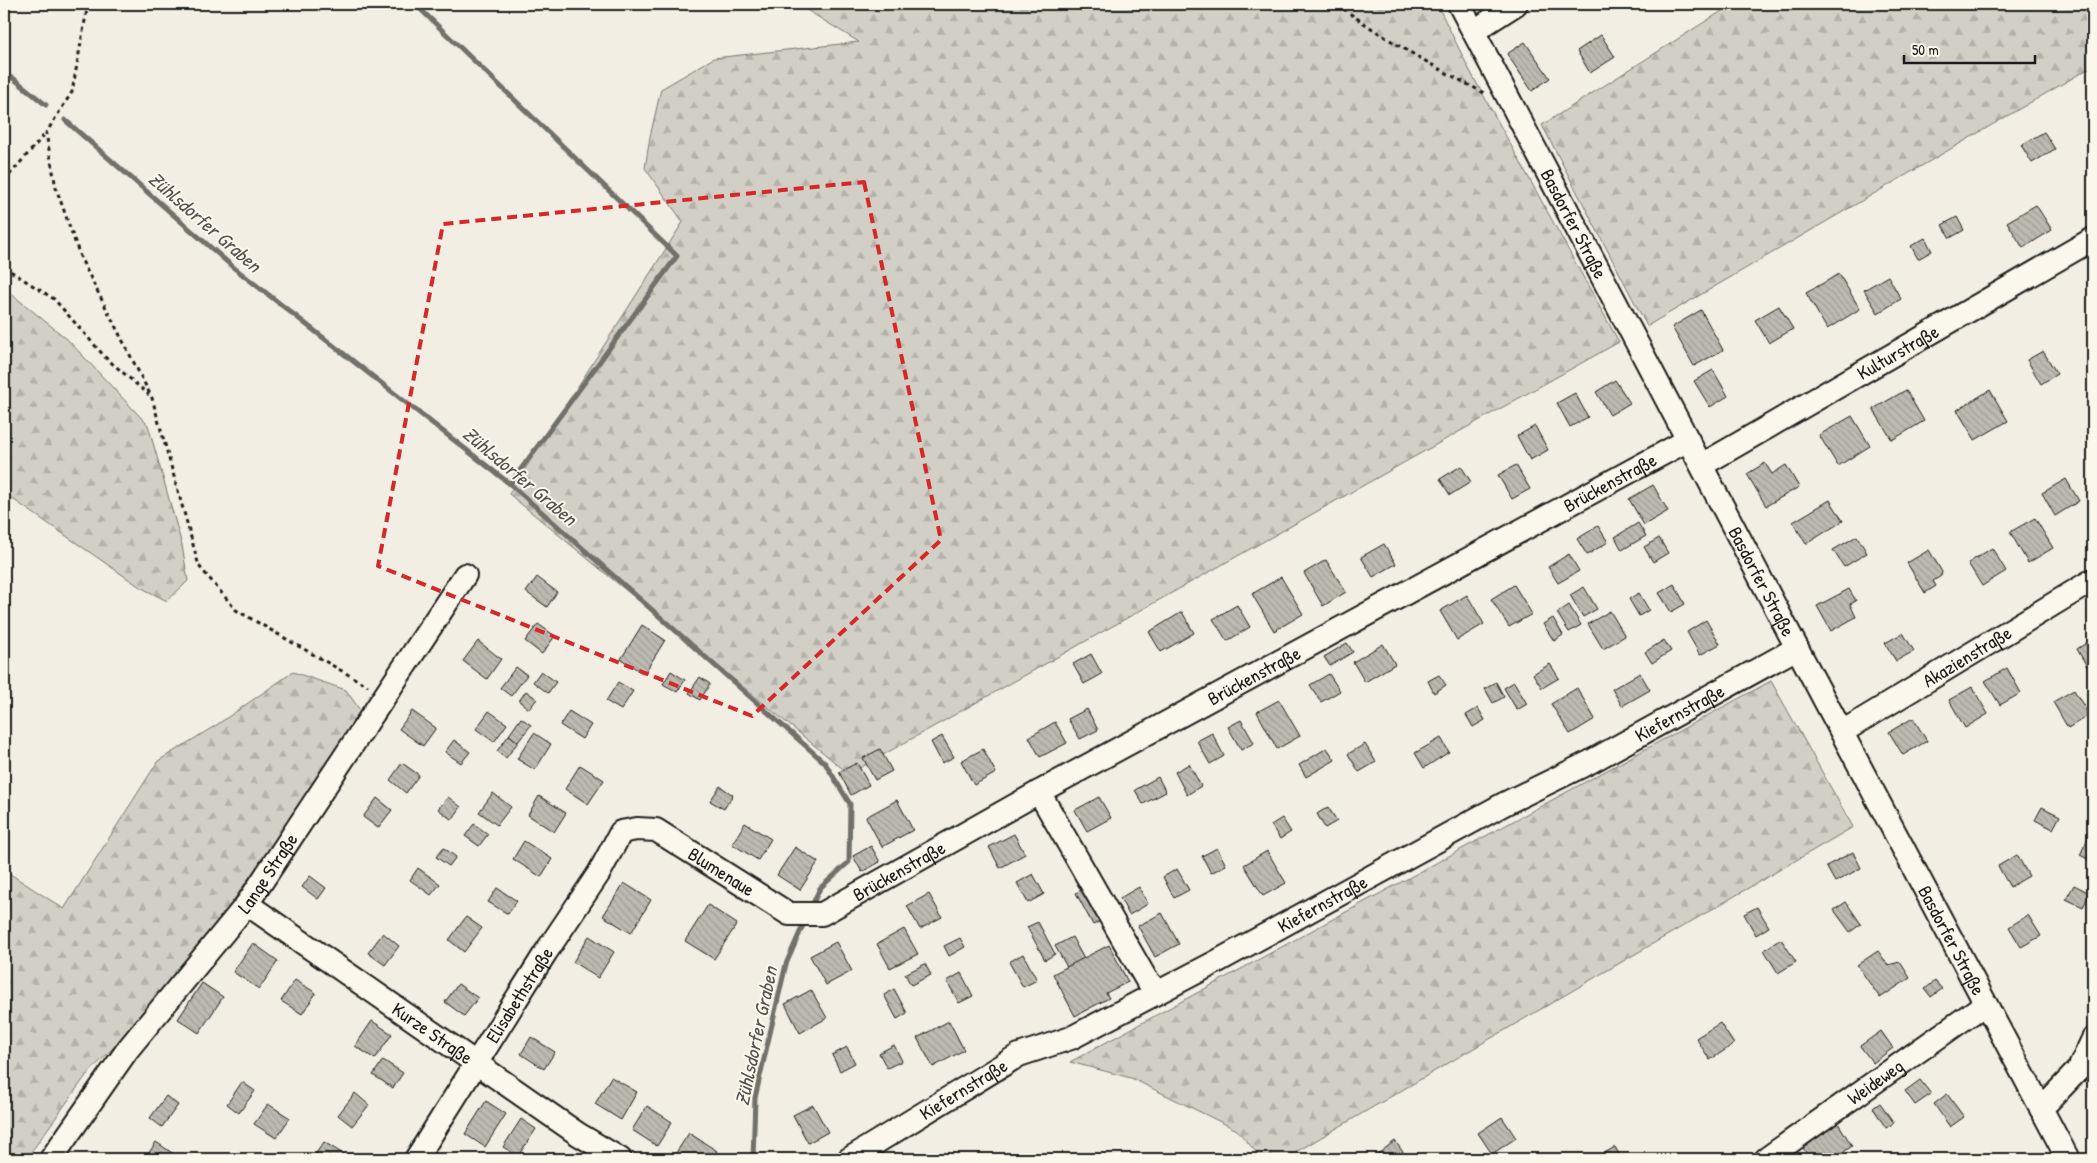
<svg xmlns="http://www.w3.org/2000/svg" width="2097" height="1163" font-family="'Patrick Hand',sans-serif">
	<defs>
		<pattern id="forest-firs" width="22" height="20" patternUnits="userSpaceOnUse" patternTransform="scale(1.25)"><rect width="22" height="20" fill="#d2cfc6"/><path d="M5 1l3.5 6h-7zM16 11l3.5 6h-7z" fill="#b4b1aa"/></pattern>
		<pattern id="building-back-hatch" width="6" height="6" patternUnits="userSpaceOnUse" patternTransform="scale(1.25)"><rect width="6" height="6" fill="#bdbab1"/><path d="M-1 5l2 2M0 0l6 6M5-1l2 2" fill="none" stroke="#a29f98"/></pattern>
	</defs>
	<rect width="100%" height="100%" fill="#f2eee4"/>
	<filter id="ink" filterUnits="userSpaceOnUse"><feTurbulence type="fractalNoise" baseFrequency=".02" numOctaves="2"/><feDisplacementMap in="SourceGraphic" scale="10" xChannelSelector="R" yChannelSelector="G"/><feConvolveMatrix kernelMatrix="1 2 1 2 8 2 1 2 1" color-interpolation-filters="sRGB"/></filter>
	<g filter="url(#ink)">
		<g fill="url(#forest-firs)" stroke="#777671">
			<path d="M797,4H1437L1469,69L1619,342L849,774L509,494L683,222L645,168L650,137L661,89L714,58L859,42Z"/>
			<path d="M1733,4H2093V66L1647,326L1542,125Z"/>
			<path d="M4,288L67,339L148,425L182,545L188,581L167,601L140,587L4,493Z"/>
			<path d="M293,672L346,690L364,716L172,987L85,1077L26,1159H4V870L64,909L158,761L218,724Z"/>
			<path d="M1771,681L1853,827L1284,1159H1262L1237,1130L1131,1078L1070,1062Z"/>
		</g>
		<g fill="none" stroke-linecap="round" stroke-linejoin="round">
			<g stroke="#716f6b" stroke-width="5">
				<path d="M415,4L677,256L510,484"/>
				<path d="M4,78H13L46,105"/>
				<path d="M65,120L233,267L510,484L825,763L850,804L849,862L820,888L814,901"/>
				<path d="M753,1159L755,1098L786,964L804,923"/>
			</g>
		</g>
		<g fill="url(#building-back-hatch)" stroke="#1c1c1c">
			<path d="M1601,35L1615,57L1590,73L1577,51Z"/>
			<path d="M1525,42L1550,78L1532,91L1507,54Z"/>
			<path d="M2044,132L2055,149L2032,163L2021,145Z"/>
			<path d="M2036,205L2052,230L2023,248L2007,222Z"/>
			<path d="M1957,217L1964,230L1950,238L1942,225Z"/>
			<path d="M1925,238L1932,251L1918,259L1911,246Z"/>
			<path d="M1839,274L1860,309L1827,329L1806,293Z"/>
			<path d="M1888,276L1901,299L1878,313L1864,290Z"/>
			<path d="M1779,306L1793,329L1769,343L1755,320Z"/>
			<path d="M1701,310L1723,350L1694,366L1672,327Z"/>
			<path d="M2043,351L2057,374L2041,384L2027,360Z"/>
			<path d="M1713,370L1728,396L1710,407L1694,381Z"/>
			<path d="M1615,380L1630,403L1610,415L1596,392Z"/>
			<path d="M1906,390L1924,421L1892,440L1873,409Z"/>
			<path d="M1990,390L2008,421L1975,440L1957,410Z"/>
			<path d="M1575,393L1588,417L1570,427L1557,403Z"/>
			<path d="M1852,416L1870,446L1838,466L1819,435Z"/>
			<path d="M1535,426L1548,450L1530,460L1517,436Z"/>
			<path d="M1765,463L1772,474L1786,465L1799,487L1766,506L1747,474Z"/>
			<path d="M1516,465L1530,489L1512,499L1498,475Z"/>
			<path d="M1461,466L1471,482L1450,495L1440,479Z"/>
			<path d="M2066,479L2079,501L2055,516L2042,493Z"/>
			<path d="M1653,485L1668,511L1644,525L1629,499Z"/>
			<path d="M1830,500L1843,521L1806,544L1793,522Z"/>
			<path d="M2035,518L2053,548L2028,563L2010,532Z"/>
			<path d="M1638,523L1646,536L1622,550L1615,537Z"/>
			<path d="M1598,526L1608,542L1587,555L1577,539Z"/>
			<path d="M1857,536L1867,553L1844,567L1833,550Z"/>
			<path d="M1659,538L1668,553L1653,562L1644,547Z"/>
			<path d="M1384,544L1396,564L1373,577L1361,557Z"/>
			<path d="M1992,548L2006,571L1982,586L1968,563Z"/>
			<path d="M1929,550L1942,572L1941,576L1933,581L1936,586L1925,593L1907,563Z"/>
			<path d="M1569,554L1579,571L1558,583L1548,567Z"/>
			<path d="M1326,560L1346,592L1323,606L1304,573Z"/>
			<path d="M537,577L557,592L547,607L526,592Z"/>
			<path d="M1281,577L1303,614L1274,631L1252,594Z"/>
			<path d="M1674,584L1685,604L1671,612L1659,593Z"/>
			<path d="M1514,585L1532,614L1509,627L1491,599Z"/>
			<path d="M1584,587L1597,609L1583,617L1570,595Z"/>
			<path d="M1849,589L1856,601L1850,604L1856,617L1831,631L1817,606Z"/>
			<path d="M1639,593L1649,610L1639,616L1629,599Z"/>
			<path d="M1467,595L1484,624L1457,640L1440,611Z"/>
			<path d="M1237,605L1250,627L1227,641L1213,619Z"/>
			<path d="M1569,605L1581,625L1569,632L1557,613Z"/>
			<path d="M1610,611L1625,636L1603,649L1588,624Z"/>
			<path d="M1182,612L1194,633L1161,652L1149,632Z"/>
			<path d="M1553,618L1563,635L1554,641L1543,624Z"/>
			<path d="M1706,620L1720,644L1700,655L1687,632Z"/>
			<path d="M538,624L555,636L542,654L525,641Z"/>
			<path d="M642,625L665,640L644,674L621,659Z"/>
			<path d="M1903,633L1914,651L1896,661L1885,643Z"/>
			<path d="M2093,639V677L2077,649Z"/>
			<path d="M1664,640L1671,651L1652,663L1645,652Z"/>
			<path d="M478,641L501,659L487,679L463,661Z"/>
			<path d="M1347,643L1353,652L1330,666L1324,657Z"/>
			<path d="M1383,644L1395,664L1365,682L1353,662Z"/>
			<path d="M1091,654L1102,674L1084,684L1073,664Z"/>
			<path d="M1550,664L1559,678L1542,688L1533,674Z"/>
			<path d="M516,667L527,675L511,696L500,688Z"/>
			<path d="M2007,668L2021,693L2000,705L1985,681Z"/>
			<path d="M541,671L556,682L548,693L533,682Z"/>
			<path d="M671,671L685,680L677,692L663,684Z"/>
			<path d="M1640,673L1650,690L1622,706L1612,689Z"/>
			<path d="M1329,674L1340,691L1321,702L1310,685Z"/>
			<path d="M1439,675L1446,685L1434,693L1428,681Z"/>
			<path d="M700,677L710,684L700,700L689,693Z"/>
			<path d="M618,682L633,691L621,710L606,701Z"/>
			<path d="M1496,682L1504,697L1493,703L1485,689Z"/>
			<path d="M1514,682L1527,704L1517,710L1504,688Z"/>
			<path d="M1972,687L1988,714L1965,728L1949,700Z"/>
			<path d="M1577,688L1595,719L1570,734L1551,704Z"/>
			<path d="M2074,690L2089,715L2068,728L2053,702Z"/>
			<path d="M526,691L537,699L529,709L519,701Z"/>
			<path d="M1279,700L1300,736L1277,749L1257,712Z"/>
			<path d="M1478,708L1485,720L1473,727L1466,715Z"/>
			<path d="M1087,709L1098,730L1080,739L1068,719Z"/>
			<path d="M412,711L436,728L423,746L399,729Z"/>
			<path d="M489,711L507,724L494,742L476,729Z"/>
			<path d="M569,711L591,725L582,739L560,725Z"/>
			<path d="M521,718L531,725L518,742L509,735Z"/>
			<path d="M1913,718L1927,741L1903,755L1889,732Z"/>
			<path d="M1241,720L1254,743L1241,750L1228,727Z"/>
			<path d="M1055,722L1067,743L1040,757L1029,737Z"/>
			<path d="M534,733L551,744L535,770L517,759Z"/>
			<path d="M1212,733L1224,756L1210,764L1197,741Z"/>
			<path d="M509,735L518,742L506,758L497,751Z"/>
			<path d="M942,736L954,757L942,763L931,742Z"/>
			<path d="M1441,738L1449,752L1424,768L1415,753Z"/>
			<path d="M454,740L470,752L461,763L445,752Z"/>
			<path d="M1365,744L1376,762L1359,772L1348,754Z"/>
			<path d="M1327,748L1335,760L1306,777L1299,765Z"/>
			<path d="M880,749L892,771L875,780L863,758Z"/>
			<path d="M983,749L996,773L974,785L961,761Z"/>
			<path d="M402,763L419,775L406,793L390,780Z"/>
			<path d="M857,763L869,785L851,795L839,772Z"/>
			<path d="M1189,764L1201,786L1187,795L1175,772Z"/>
			<path d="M580,765L604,780L588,804L565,789Z"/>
			<path d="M1158,777L1166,792L1143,804L1135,790Z"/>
			<path d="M720,786L733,795L724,809L710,801Z"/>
			<path d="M493,793L511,807L497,825L479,812Z"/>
			<path d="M539,796L566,813L554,832L528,815Z"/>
			<path d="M448,797L461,807L452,820L438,809Z"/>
			<path d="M1099,797L1111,818L1087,831L1075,810Z"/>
			<path d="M377,798L392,810L378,828L363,817Z"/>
			<path d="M897,800L913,830L882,847L866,817Z"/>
			<path d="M1328,807L1337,821L1325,828L1317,814Z"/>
			<path d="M2042,807L2060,816L2053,829L2035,820Z"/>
			<path d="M1282,818L1291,832L1280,839L1271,825Z"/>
			<path d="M745,823L771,839L758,860L732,844Z"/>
			<path d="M474,824L488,834L479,846L465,836Z"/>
			<path d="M1014,834L1025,854L1000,868L989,847Z"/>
			<path d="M2090,834L2093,836V862L2080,855Z"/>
			<path d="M524,841L552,859L541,877L513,859Z"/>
			<path d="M871,846L880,862L862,872L853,856Z"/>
			<path d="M795,847L818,862L800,890L777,875Z"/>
			<path d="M444,848L456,857L449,866L436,857Z"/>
			<path d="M1217,848L1226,865L1211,873L1202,856Z"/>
			<path d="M1267,851L1286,883L1263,896L1244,865Z"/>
			<path d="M1853,852L1861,868L1835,882L1826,866Z"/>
			<path d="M2017,855L2029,876L2010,887L1998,866Z"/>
			<path d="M418,868L440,884L431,895L410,880Z"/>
			<path d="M1177,869L1189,890L1174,898L1163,877Z"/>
			<path d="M1033,874L1044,894L1028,903L1017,883Z"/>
			<path d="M310,876L326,888L318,899L302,887Z"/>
			<path d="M624,883L651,900L631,933L603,916Z"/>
			<path d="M2074,885L2090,893L2083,907L2066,899Z"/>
			<path d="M1086,887L1104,919L1093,925L1076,893Z"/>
			<path d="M1139,887L1148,904L1129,915L1120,898Z"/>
			<path d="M497,888L517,901L508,914L488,902Z"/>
			<path d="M929,894L942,917L920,929L907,906Z"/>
			<path d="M1846,902L1861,924L1850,932L1834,910Z"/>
			<path d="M708,905L737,924L714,959L685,941Z"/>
			<path d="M1757,907L1769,927L1756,935L1744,914Z"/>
			<path d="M1162,913L1179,944L1155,957L1138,926Z"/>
			<path d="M2028,915L2041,936L2021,947L2009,927Z"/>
			<path d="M466,917L482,928L464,952L449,940Z"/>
			<path d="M1038,922L1055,954L1045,960L1027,927Z"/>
			<path d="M904,929L918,954L890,968L877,944Z"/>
			<path d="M383,933L399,946L385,965L368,953Z"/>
			<path d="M589,936L614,952L598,978L573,962Z"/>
			<path d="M1072,937L1084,959L1067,967L1055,946Z"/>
			<path d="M960,938L965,947L949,956L944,946Z"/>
			<path d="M1781,939L1796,962L1778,973L1764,950Z"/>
			<path d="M836,942L852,971L826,985L810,956Z"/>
			<path d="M253,943L278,961L259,989L233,972Z"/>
			<path d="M1109,945L1128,982L1106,993L1109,998L1075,1016L1053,974Z"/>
			<path d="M1878,951L1888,965L1900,962L1910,978L1880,998L1857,965Z"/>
			<path d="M1023,954L1037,980L1023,987L1009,962Z"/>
			<path d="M925,964L931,975L911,985L905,974Z"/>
			<path d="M961,973L973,996L959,1003L947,981Z"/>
			<path d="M295,980L316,993L302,1014L281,1001Z"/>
			<path d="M1935,981L1942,989L1931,997L1925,989Z"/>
			<path d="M202,983L223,997L199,1033L178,1019Z"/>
			<path d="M458,984L478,998L464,1016L445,1002Z"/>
			<path d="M894,989L907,1013L897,1019L884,995Z"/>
			<path d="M811,990L827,1018L800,1033L785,1004Z"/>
			<path d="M372,1021L392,1034L375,1059L355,1046Z"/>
			<path d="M949,1021L964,1050L933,1067L917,1038Z"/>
			<path d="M1720,1023L1734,1044L1710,1060L1696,1038Z"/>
			<path d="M1881,1031L1893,1048L1873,1063L1860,1046Z"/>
			<path d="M531,1037L555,1052L544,1069L521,1054Z"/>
			<path d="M894,1045L902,1061L887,1068L879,1053Z"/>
			<path d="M847,1047L855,1063L840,1071L832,1055Z"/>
			<path d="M383,1060L403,1073L393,1088L373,1075Z"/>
			<path d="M611,1077L637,1092L621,1120L595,1104Z"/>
			<path d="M1920,1080L1931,1094L1915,1105L1905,1091Z"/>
			<path d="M242,1082L255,1091L239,1113L227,1104Z"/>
			<path d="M355,1093L369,1105L352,1126L338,1115Z"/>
			<path d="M1947,1094L1964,1117L1950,1127L1934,1104Z"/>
			<path d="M166,1096L178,1105L162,1127L150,1118Z"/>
			<path d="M486,1101L506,1114L485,1147L465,1134Z"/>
			<path d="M1880,1103L1894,1123L1886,1128L1873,1108Z"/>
			<path d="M268,1104L290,1118L276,1138L254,1124Z"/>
			<path d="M813,1105L828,1132L808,1143L793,1115Z"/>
			<path d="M647,1106L672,1122L657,1146L632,1130Z"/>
			<path d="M1502,1117L1516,1138L1492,1154L1478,1133Z"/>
			<path d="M521,1119L536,1129L518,1156L503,1147Z"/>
			<path d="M1838,1123L1852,1146L1841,1154L1844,1159H1810L1802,1146Z"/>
			<path d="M689,1133L717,1151L712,1159H672Z"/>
			<path d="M1395,1141L1408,1159H1378L1375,1156Z"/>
			<path d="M156,1142L178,1157L177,1159H145Z"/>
			<path d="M324,1142L343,1154L340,1159H312Z"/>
			<path d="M1615,1147L1622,1159H1594Z"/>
		</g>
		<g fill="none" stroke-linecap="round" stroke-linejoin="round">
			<g stroke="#1c1c1c" stroke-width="26">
				<g id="minor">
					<path id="s1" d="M1459,4L1797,648L2068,1159"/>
					<path d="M1474,31L1516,4"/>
					<path id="s2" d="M1702,465L2093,239"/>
					<path id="s3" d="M1842,732L2093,580"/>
					<path d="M1039,792L1146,979L1158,992"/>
					<path id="s4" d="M247,904L578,1134L620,1159"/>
					<path d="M2041,1109L2079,1069L2093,1039"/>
					<path id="s5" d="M51,1159L128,1049L247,904L465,575"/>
					<path id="s6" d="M416,1159L546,952L599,873L621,832L637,829L656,830L789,914H822L1039,792L1688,440"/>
					<path id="s7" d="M849,1159L1019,1055L1071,1038L1216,962L1504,804L1590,762L1797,648"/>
					<path id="s8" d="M1766,1159L1985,1004"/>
				</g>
			</g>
			<g stroke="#1c1c1c" stroke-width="3" stroke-dasharray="4 4" stroke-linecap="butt">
				<path d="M88,4L72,92L46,133L56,188L81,259L152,398L199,566L236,610L368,686"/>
				<path d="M1337,4C1382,38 1433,66 1484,93"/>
				<path d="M4,181L46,133"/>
				<path d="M4,267L54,299L106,358L149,395"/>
			</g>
			<use href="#minor" stroke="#fbf7ec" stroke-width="22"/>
		</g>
	</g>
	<path fill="none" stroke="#d62828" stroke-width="4" stroke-dasharray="10 6" stroke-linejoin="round" d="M864,182L941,540L752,716L378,566L443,224Z"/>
	<g text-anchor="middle" stroke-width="4" stroke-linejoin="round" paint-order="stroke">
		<g font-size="19" fill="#1c1c1c" stroke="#fbf7ec">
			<text dy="7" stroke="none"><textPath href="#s1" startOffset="248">Basdorfer Straße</textPath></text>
			<text dy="7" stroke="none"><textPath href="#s2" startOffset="226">Kulturstraße</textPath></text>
			<text dy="7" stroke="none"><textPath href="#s6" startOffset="1510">Brückenstraße</textPath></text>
			<text dy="7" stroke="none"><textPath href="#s1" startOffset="652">Basdorfer Straße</textPath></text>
			<text dy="7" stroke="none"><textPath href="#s3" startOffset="146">Akazienstraße</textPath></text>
			<text dy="7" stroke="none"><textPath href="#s6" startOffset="1105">Brückenstraße</textPath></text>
			<text dy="7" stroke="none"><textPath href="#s7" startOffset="944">Kiefernstraße</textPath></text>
			<text dy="7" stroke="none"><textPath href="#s6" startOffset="700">Brückenstraße</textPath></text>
			<text dy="7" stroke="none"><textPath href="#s6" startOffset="499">Blumenaue</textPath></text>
			<text dy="7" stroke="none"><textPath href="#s5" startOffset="359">Lange Straße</textPath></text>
			<text dy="7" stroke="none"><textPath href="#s7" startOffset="539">Kiefernstraße</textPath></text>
			<text dy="7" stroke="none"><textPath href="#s1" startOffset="1058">Basdorfer Straße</textPath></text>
			<text dy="7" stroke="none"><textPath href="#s6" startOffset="194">Elisabethstraße</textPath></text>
			<text dy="7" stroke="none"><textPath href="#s4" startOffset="226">Kurze Straße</textPath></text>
			<text dy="7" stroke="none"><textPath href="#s8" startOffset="134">Weideweg</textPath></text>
			<text dy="7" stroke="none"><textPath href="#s7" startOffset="134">Kiefernstraße</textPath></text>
		</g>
		<g font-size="20" font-style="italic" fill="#545351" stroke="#fbf7ec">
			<text transform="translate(205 222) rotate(41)" y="7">Zühlsdorfer Graben</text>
			<text transform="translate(520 476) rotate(40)" y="7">Zühlsdorfer Graben</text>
			<text transform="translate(756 1036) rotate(-78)" y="7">Zühlsdorfer Graben</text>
		</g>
	</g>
	<rect width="2097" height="1163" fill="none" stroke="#fbf7ec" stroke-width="20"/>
	<rect x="10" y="10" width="2077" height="1143" fill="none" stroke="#1c1c1c" stroke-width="2" filter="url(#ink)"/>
	<path d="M1904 55v8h131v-8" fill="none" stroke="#1c1c1c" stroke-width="2.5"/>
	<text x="1912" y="55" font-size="15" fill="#1c1c1c" stroke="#fbf7ec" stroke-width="4" paint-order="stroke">50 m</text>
</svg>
